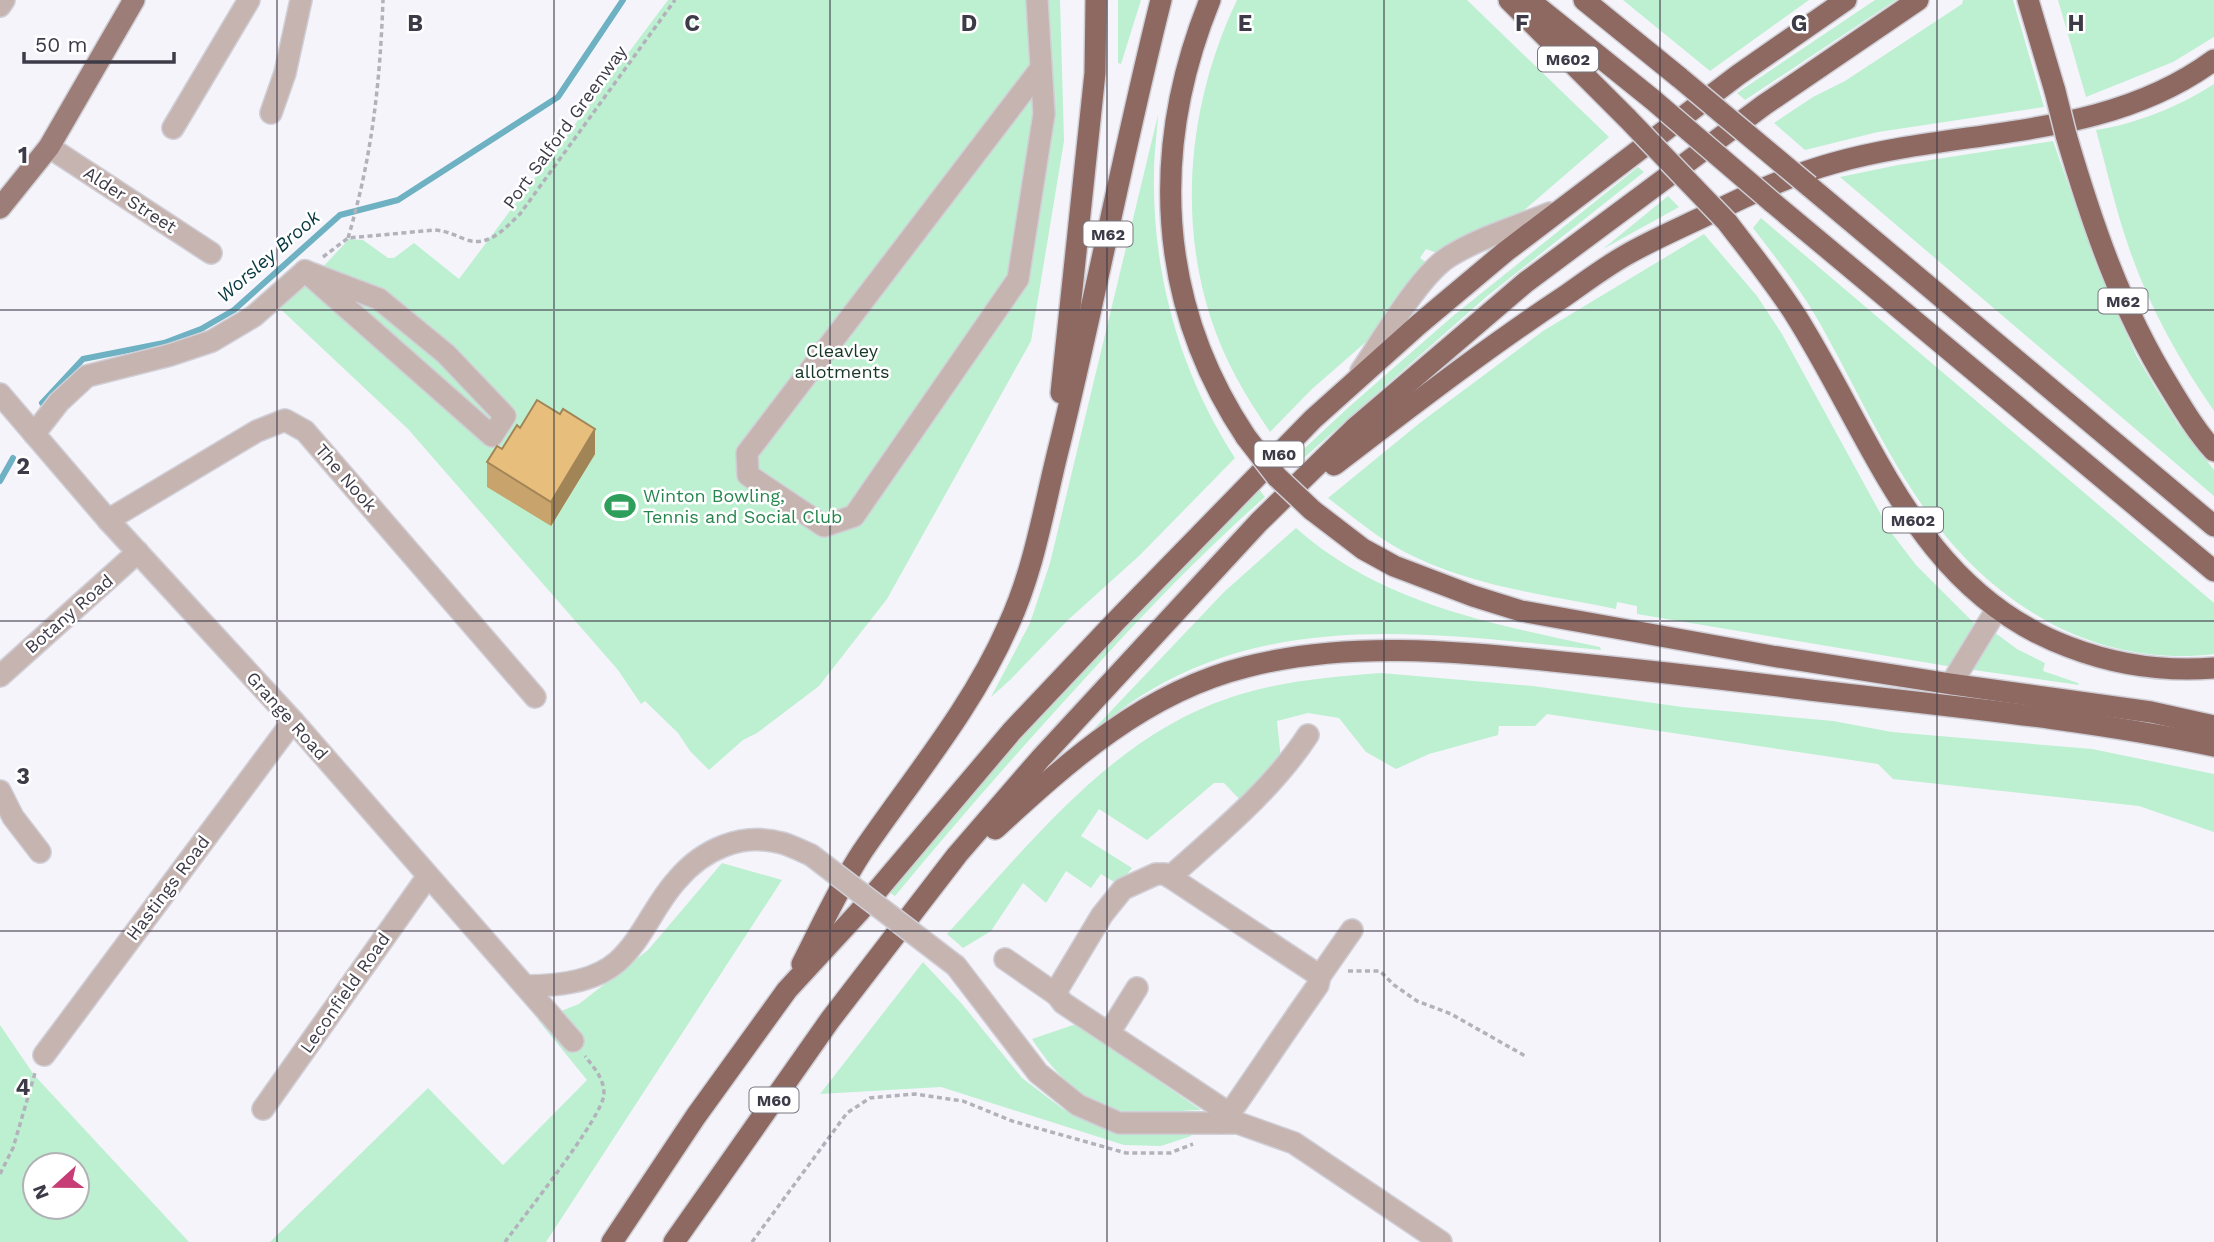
<svg xmlns="http://www.w3.org/2000/svg" width="2214" height="1242" font-family="'Work Sans',sans-serif">
	<rect width="100%" height="100%" fill="#f5f4fb"/>
	<g fill="#bcf0d1" fill-rule="evenodd">
		<path d="M668,0H1060L1064,141L1031,341L887,599L819,686L757,733L743,740L709,770L690,751L678,733L645,701L641,704L618,670L408,429L273,302L321,269L349,239L363,240L388,258H394L414,243L459,279Z"/>
		<path d="M1118,0H1141L1121,64L1118,63Z"/>
		<path d="M1237,0H1467L1609,137L1523,211L1453,249L1437,253L1426,249L1420,258L1427,263L1383,327L1312,389L1270,432C1258,414 1246,396 1236,377C1173,260 1181,117 1237,0Z"/>
		<path d="M1623,0H1809L1710,71Z"/>
		<path d="M1875,0H1896L1745,100L1737,93Z"/>
		<path d="M1963,0H2013L2044,107L1878,132L1805,150L1774,123L1813,97L1845,81L1962,4Z"/>
		<path d="M2058,0H2214V37L2173,62L2086,97Z"/>
		<path d="M2214,84V411C2177,357 2146,301 2126,239C2114,203 2106,166 2096,130C2136,124 2180,106 2214,84Z"/>
		<path d="M1158,115C1157,134 1154,154 1154,173C1152,274 1180,373 1235,458L1140,555L1068,620L1010,680L991,697L1030,623L1050,563Z"/>
		<path d="M2053,141L2096,264L2116,311L2136,355L2156,389L2178,424L2214,470V496L1840,177L1898,165Z"/>
		<path d="M1638,167L1644,172L1486,297L1297,464L1293,459L1350,406L1453,316Z"/>
		<path d="M1668,196L1679,207L1603,249Z"/>
		<path d="M1761,218L2214,603V654C2160,661 2102,650 2054,625C1926,557 1885,439 1818,320C1799,287 1776,258 1753,228Z"/>
		<path d="M1704,234L1757,296L1782,334L1890,531L1916,565L1978,627L1953,667L1637,614V606L1617,602L1616,609C1541,594 1456,584 1389,543C1368,530 1348,513 1328,498L1421,422L1543,331Z"/>
		<path d="M1259,489L1265,497C1207,548 1152,605 1099,663C1029,739 961,816 895,896L887,891L1074,678Z"/>
		<path d="M1296,528C1381,604 1493,624 1600,647L1601,650C1449,636 1288,608 1149,691C1128,703 1109,719 1089,734L1224,592Z"/>
		<path d="M1994,632L2017,649L2045,663L2043,671L2078,683L2079,685L1974,670L1967,664Z"/>
		<path d="M1381,673L1533,686L1682,707L1833,721L1892,732L2092,749L2214,774V832L2139,806L1893,779L1878,764L1547,714L1535,726H1499L1498,735L1429,754L1396,769L1366,752L1339,718L1308,713L1277,721L1281,759L1240,800L1224,783H1214L1147,840L1099,809L1081,836L1132,868L1119,885L1101,874L1091,888L1066,871L1046,903L1023,883L991,931L963,948L947,934C1029,845 1110,738 1229,698C1278,681 1330,677 1381,673Z"/>
		<path d="M722,863L782,880L546,1242H270L428,1088L503,1165L587,1080L538,1020L579,1004L648,950Z"/>
		<path d="M923,962L962,1004L1022,1078L1063,1109L1106,1128H1195L1191,1136L1161,1146L1124,1145L941,1087L820,1094Z"/>
		<path d="M1076,1024L1201,1110C1171,1111 1131,1117 1103,1106C1073,1094 1049,1065 1032,1039Z"/>
		<path d="M0,1025L34,1075L189,1242H0ZM35,1165H77V1207H35Z"/>
	</g>
	<g fill="none" stroke-linecap="round" stroke-linejoin="round">
		<g stroke="#6db1c2" stroke-width="6">
			<path d="M42,403L83,359L164,343L201,329L234,310L340,215L398,200L558,97L623,0"/>
			<path d="M0,481L13,458"/>
		</g>
		<g stroke="#d0cfd7" stroke-width="24">
			<g id="minor">
				<path d="M1037,0L1044,114L1018,279L854,516L824,526L748,475L747,453L1041,68"/>
				<path d="M0,6L4,0"/>
				<path d="M271,113L285,73L301,0"/>
				<path d="M173,128L249,0"/>
				<path d="M49,147L211,253"/>
				<path d="M305,271L379,299L446,354L505,416L492,436Z"/>
				<path d="M1361,371C1382,341 1420,274 1450,256C1479,238 1518,226 1550,213"/>
				<path d="M0,394L108,520L293,721L573,1041"/>
				<path d="M34,434L59,402L87,376L170,355L212,341L254,316L305,271"/>
				<path d="M108,520L257,431L285,420L305,431L535,697"/>
				<path d="M0,676L138,552"/>
				<path d="M1951,684L1997,609"/>
				<path d="M0,791L13,817L40,852"/>
				<path d="M1170,877C1219,833 1272,790 1308,735"/>
				<path d="M1005,959L1057,995"/>
				<path d="M956,966L1038,1073L1078,1105L1119,1123H1238L1294,1143L1441,1242"/>
				<path d="M1320,976L1352,930"/>
				<path d="M526,986C555,986 593,983 617,962C643,939 654,905 677,880C703,849 742,832 782,843C792,846 802,851 811,855"/>
				<path d="M1109,1033L1137,988"/>
				<path d="M44,1055L293,721"/>
				<path d="M263,1109L428,876"/>
				<path d="M1223,1123C1252,1082 1280,1039 1309,998L1318,985L1320,976L1170,877L1165,874H1156L1123,889L1102,915L1057,990V995L1063,1003L1230,1114"/>
			</g>
		</g>
		<g stroke="#d0cfd7" stroke-width="24">
			<path id="major" d="M0,208L49,147L134,0"/>
		</g>
		<g stroke="#d0cfd7" stroke-width="24">
			<g id="highway">
				<path d="M1210,0C1150,148 1156,302 1246,437"/>
				<path d="M1509,0L1627,118"/>
				<path d="M1529,0L1652,99"/>
				<path d="M1584,0L1680,78"/>
				<path d="M2028,0L2055,91"/>
				<path d="M2066,135C2092,223 2120,307 2169,386C2183,409 2196,431 2214,451"/>
				<path d="M1809,186L2214,526"/>
				<path d="M1772,202L2214,571"/>
				<path d="M1727,222C1750,252 1775,283 1796,316C1874,440 1918,591 2069,647C2116,665 2164,672 2214,668"/>
				<path d="M1061,393L1095,73L1096,0"/>
				<path d="M1334,465C1410,407 1485,349 1565,296C1585,282 1605,267 1626,255C1652,240 1680,228 1707,215C1748,195 1790,175 1834,163C1961,127 2103,142 2214,60"/>
				<path d="M1312,510L1363,549L1394,566L1473,596L1521,611L1772,656L1951,684L2151,712L2214,726"/>
				<path d="M995,829C1069,761 1145,692 1246,667C1347,641 1450,651 1552,661C1633,669 1714,678 1794,688C1934,705 2076,717 2214,746"/>
				<path d="M802,964C821,927 839,887 862,852C912,779 972,708 1008,626C1035,568 1044,505 1060,443C1096,296 1124,147 1161,0"/>
				<path d="M612,1242L696,1116L787,990L859,912L1012,731L1116,621L1313,419L1418,325L1505,252L1738,75L1846,0"/>
				<path d="M674,1242L830,1020L957,855L1041,758L1259,522L1355,428L1526,282L1764,105L1918,0"/>
			</g>
		</g>
		<g stroke="#b3b2bb" stroke-width="3.5" stroke-dasharray="5 3.5" stroke-linecap="butt">
			<path d="M348,238C372,157 380,84 383,0"/>
			<path d="M323,257L348,238L435,230C448,231 456,236 467,240C490,247 505,228 520,214L675,0"/>
			<path d="M1348,971H1380L1394,985L1417,1001L1451,1014L1527,1057"/>
			<path d="M0,1174L13,1148L35,1073"/>
			<path d="M505,1242C523,1217 603,1117 604,1094C604,1078 594,1068 585,1056"/>
			<path d="M752,1242L847,1113L870,1098L915,1094L963,1101L1012,1121L1126,1153H1170L1193,1144"/>
		</g>
		<use href="#minor" stroke="#c6b4b0" stroke-width="21"/>
		<use href="#major" stroke="#9c7d77" stroke-width="21"/>
		<use href="#highway" stroke="#8d6962" stroke-width="21"/>
		<g stroke="#d0cfd7" stroke-width="24" stroke-linecap="butt">
			<path id="minor-bridge" d="M811,855L956,966"/>
		</g>
		<g stroke="#d0cfd7" stroke-width="24" stroke-linecap="butt">
			<g id="highway-bridge">
				<path d="M1680,78L1809,186"/>
				<path d="M2055,91L2066,135"/>
				<path d="M1652,99L1772,202"/>
				<path d="M1627,118L1727,222"/>
				<path d="M1246,437L1277,477L1312,510"/>
			</g>
		</g>
		<use href="#minor-bridge" stroke="#c6b4b0" stroke-width="21"/>
		<use href="#highway-bridge" stroke="#8d6962" stroke-width="21"/>
	</g>
	<path fill="#c8a36b" d="M520,428L595,454L551,526L487,487V462L502,449Z"/>
	<path fill="#a28557" d="M595,429V454L551,526V502Z"/>
	<path fill="#e8be7c" stroke="#a28557" stroke-width="2" d="M537,400L560,414L563,409L595,429L551,502L487,462L497,446L502,449L517,425L520,428Z"/>
	<path fill="none" stroke="#3e3b48" stroke-width="2" stroke-opacity="0.55" d="M277,0V1242M554,0V1242M830,0V1242M1107,0V1242M1384,0V1242M1660,0V1242M1937,0V1242M0,310H2214M0,621H2214M0,931H2214"/>
	<defs>
		<g id="stadium-bare" transform="scale(2.415)"><path d="M0-5a6.5 5 0 1 0 0 10a6.5 5 0 1 0 0-10ZM-3.5-1.8h7v3.6h-7Z" fill="#2e9e5b" stroke="#fff" stroke-width="2.5" paint-order="stroke"/></g>
	</defs>
	<g fill-rule="evenodd">
		<use href="#stadium-bare" x="620" y="506"/>
	</g>
	<g text-anchor="middle" stroke-width="5" stroke-linejoin="round" paint-order="stroke">
		<g fill="#fff" stroke="#78767f" stroke-width="2">
			<rect x="1538" y="46.5" width="60" height="25" rx="5"/>
			<rect x="1083.5" y="221.5" width="49" height="25" rx="5"/>
			<rect x="2098.5" y="288.5" width="49" height="25" rx="5"/>
			<rect x="1254.5" y="441.5" width="49" height="25" rx="5"/>
			<rect x="1883" y="507.5" width="60" height="25" rx="5"/>
			<rect x="749.5" y="1087.5" width="49" height="25" rx="5"/>
		</g>
		<g font-size="16" font-weight="bold" fill="#3e3b48">
			<text x="1568" y="65">M602</text>
			<text x="1108" y="240">M62</text>
			<text x="2123" y="307">M62</text>
			<text x="1279" y="460">M60</text>
			<text x="1913" y="526">M602</text>
			<text x="774" y="1106">M60</text>
		</g>
		<g font-size="18" fill="#3e3b48" stroke="#fff">
			<text transform="translate(565 127) rotate(-54)" y="6">Port Salford Greenway</text>
			<text transform="translate(130 200) rotate(33)" y="6">Alder Street</text>
			<text transform="translate(346 478) rotate(49)" y="6">The Nook</text>
			<text transform="translate(69 614) rotate(-41)" y="6">Botany Road</text>
			<text transform="translate(287 716) rotate(48)" y="6">Grange Road</text>
			<text transform="translate(168 888) rotate(-53)" y="6">Hastings Road</text>
			<text transform="translate(345 993) rotate(-55)" y="6">Leconfield Road</text>
		</g>
		<g font-size="18" fill="#163726" stroke="#fff">
			<text x="842" y="357">Cleavley<tspan x="842" dy="21">allotments</tspan></text>
		</g>
		<g font-size="18" fill="#27864d" stroke="#fff" text-anchor="start">
			<text x="643" y="502">Winton Bowling,<tspan x="643" dy="21">Tennis and Social Club</tspan></text>
		</g>
		<g font-size="19" font-style="italic" fill="#073840" stroke="#fff">
			<text transform="translate(268 256) rotate(-41)" y="7">Worsley Brook</text>
		</g>
	</g>
	<g font-size="23" text-anchor="middle" font-weight="bold" fill="#3e3b48" stroke="#fff" stroke-width="5" stroke-linejoin="round" paint-order="stroke">
		<text x="415" y="31">B</text>
		<text x="692" y="31">C</text>
		<text x="969" y="31">D</text>
		<text x="1245" y="31">E</text>
		<text x="1522" y="31">F</text>
		<text x="1799" y="31">G</text>
		<text x="2076" y="31">H</text>
		<text x="23" y="163">1</text>
		<text x="23" y="474">2</text>
		<text x="23" y="784">3</text>
		<text x="23" y="1095">4</text>
	</g>
	<g transform="translate(56 1186) rotate(249)"><circle r="33" fill="#ffffff" stroke="#b2b1b6" stroke-width="2"/>
	<path d="M0-5L12 26L0 18L-12 26Z" fill="#c73d75"/>
	<text y="-10" font-size="19" font-weight="bold" text-anchor="middle" fill="#3e3b48">N</text>
	</g>
	<path d="M24 52v10h150v-10" fill="none" stroke="#3e3b48" stroke-width="3.5"/>
	<text x="35" y="52" font-size="21" fill="#3e3b48" stroke="#ffffff" stroke-width="5" paint-order="stroke">50 m</text>
</svg>
